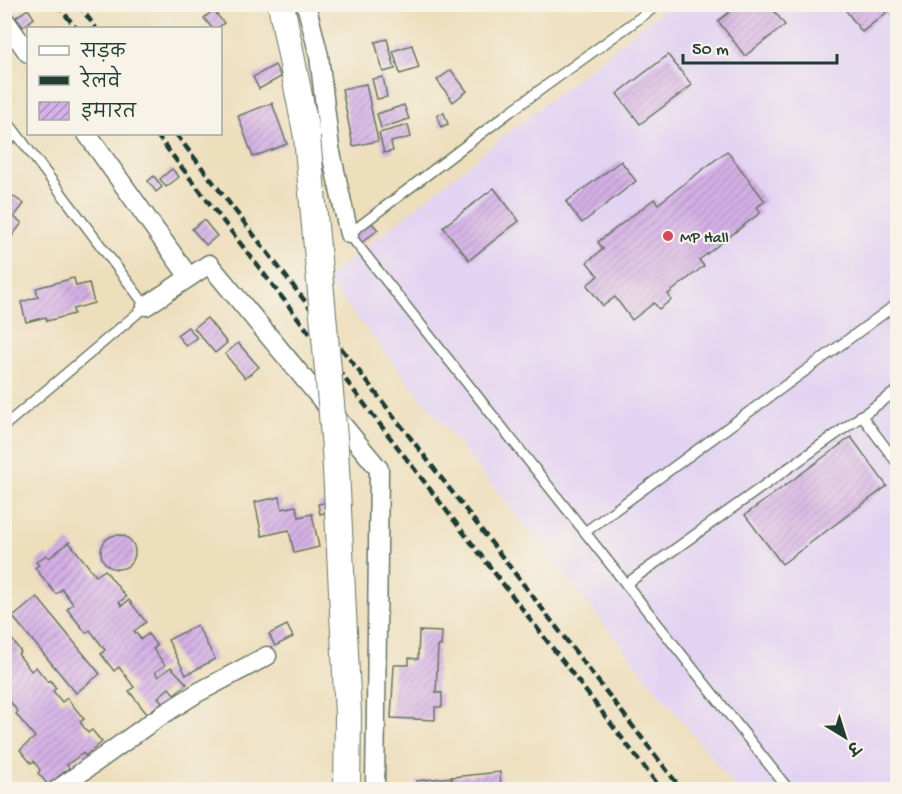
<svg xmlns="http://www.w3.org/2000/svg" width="902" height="794" font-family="'Gochi Hand','Playpen Sans Deva',sans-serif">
	<defs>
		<pattern id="building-hatch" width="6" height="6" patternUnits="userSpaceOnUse" patternTransform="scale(1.5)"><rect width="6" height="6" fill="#d5b0e6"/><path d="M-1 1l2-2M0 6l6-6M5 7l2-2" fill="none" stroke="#ac90bb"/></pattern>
	</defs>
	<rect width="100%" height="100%" fill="#f7f3e8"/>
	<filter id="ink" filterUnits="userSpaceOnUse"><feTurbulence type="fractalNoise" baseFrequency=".0167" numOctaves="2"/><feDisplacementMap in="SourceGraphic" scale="12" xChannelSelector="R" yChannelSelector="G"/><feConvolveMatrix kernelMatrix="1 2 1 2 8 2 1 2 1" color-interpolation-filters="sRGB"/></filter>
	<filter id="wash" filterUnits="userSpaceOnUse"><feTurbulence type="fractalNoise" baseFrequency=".008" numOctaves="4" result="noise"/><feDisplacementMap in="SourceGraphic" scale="24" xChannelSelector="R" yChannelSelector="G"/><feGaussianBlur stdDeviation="1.35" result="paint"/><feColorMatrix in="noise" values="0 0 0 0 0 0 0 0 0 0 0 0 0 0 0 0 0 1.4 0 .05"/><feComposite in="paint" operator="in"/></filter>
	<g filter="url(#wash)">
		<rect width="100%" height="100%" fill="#eddebc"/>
		<path fill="#e3d3f2" d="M668,5H897V789H737L326,279Z"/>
		<g id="blocks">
			<g fill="url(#building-hatch)">
				<path d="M740,4H769L785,25L745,56L718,21Z"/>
				<path d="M841,4H879L886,13L862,32Z"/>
				<path d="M28,9L34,18L23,27L16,17Z"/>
				<path d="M213,10L224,23L217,28H212L204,18Z"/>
				<path d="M387,39L395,69L383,72L375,42Z"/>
				<path d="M412,45L419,68L400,74L393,51Z"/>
				<path d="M668,55L692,85L640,124L617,94Z"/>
				<path d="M275,65L281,77L259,89L253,77Z"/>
				<path d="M451,70L467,91L453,102L437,80Z"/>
				<path d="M383,77L387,97L377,99L372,79Z"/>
				<path d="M366,84L378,141L353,146L342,89Z"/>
				<path d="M272,103L287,144L253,157L238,116Z"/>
				<path d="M404,105L409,119L381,128L377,114Z"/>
				<path d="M444,113L448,124L441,127L437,115Z"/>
				<path d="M408,125L411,137L391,142L393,151L384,153L379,133Z"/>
				<path d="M727,151L765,201L757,207L761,212L699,260L704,266L668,294L671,300L659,309L654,303L632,320L615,297L603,306L587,285L598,276L587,262L603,249L598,242L654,199L658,204Z"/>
				<path d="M621,161L636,181L582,223L566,202Z"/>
				<path d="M172,169L179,177L166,187L160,179Z"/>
				<path d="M154,176L162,187L156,192L148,181Z"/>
				<path d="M494,188L519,221L469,260L443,227Z"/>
				<path d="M10,194L24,204L14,217L22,223L4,247V201Z"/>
				<path d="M204,220L217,236L206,245L192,229Z"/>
				<path d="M370,221L378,230L357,246L350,237Z"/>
				<path d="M74,278L76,286L89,283L94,303L73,309L74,314L47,321L46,317L26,322L21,302L38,297L36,288Z"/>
				<path d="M207,318L227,343L215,353L194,328Z"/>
				<path d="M188,327L197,338L186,346L177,335Z"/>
				<path d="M238,343L259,367L245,378L225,354Z"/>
				<path d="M851,437L887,486L782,564L745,515Z"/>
				<path d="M280,497L282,509L296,506L299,517L312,514L319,547L294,553L289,530L262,536L255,502Z"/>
				<path d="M328,502L331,511L320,514L318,504Z"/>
				<circle cx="118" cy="552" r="17"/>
				<path d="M69,542L96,576L105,570L126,597L119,602L122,606L129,600L146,622L134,631L141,639L148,634L157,646L153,649L165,665L155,672L158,677L171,667L187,684L174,694L169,688L158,697L162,702L147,714L129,691L134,687L119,667L114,671L101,654L105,650L90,630L86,633L67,609L73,604L62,589L56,594L35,568L39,565L36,562L46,555L49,558Z"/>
				<path d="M37,597L100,674L76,693L13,617Z"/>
				<path d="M197,625L215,659L186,675L168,640Z"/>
				<path d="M287,625L293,637L275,646L269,634Z"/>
				<path d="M4,628L21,652L18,654L31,671L36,667L48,682L50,680L56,688L53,691L62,702L67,698L84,719L80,722L88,733L92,730L102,742L85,756L83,753L67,765L69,768L48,785L38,773L40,770L34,761L31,763L20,750L35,737L16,714L18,712L9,700L6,701L4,699Z"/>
				<path d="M419,631L442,632L441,646H438L436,693H442V707H435V720L391,718L394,665H409V658L418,659Z"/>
				<path d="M500,772L501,790H453L452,777Z"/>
				<path d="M451,777L452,790H417L416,781Z"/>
			</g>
		</g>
	</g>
	<g filter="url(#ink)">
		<use href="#blocks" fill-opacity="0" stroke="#677564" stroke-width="1.5"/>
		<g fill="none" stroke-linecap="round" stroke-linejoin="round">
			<g stroke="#677564" stroke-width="12">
				<g id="lane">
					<path d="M659,4L511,111L349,234L789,790"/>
					<path d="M889,4L898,15"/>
					<path d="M4,117L146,306L4,426"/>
					<path d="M4,144L16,135"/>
					<path d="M861,415L898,464"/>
					<path d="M585,532L898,303"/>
					<path d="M626,584L898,390"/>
					<path d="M4,779L13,790"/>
				</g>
			</g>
			<g stroke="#677564" stroke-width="21">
				<g id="street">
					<path d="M306,4L319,56L330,148L349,234"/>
					<path d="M4,19L28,53"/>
					<path d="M87,134L189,277"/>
					<path d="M146,306L209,264L379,469L375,790"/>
					<path d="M57,790L153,721L197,693L267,656"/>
				</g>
			</g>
			<g stroke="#677564" stroke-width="28">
				<path id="secondary" d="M281,4L307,137"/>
			</g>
			<use href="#lane" stroke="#fff" stroke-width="9"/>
			<use href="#street" stroke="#fff" stroke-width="18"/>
			<use href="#secondary" stroke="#fff" stroke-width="26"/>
			<g stroke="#1f3d34" stroke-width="4.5" stroke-dasharray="9 4.5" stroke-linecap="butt">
				<path d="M57,4L76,28"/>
				<path d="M78,4L96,28"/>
				<path d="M156,134L662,790"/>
				<path d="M176,134L682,790"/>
			</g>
			<g stroke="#677564" stroke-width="28" stroke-linecap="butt">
				<path id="secondary-bridge" d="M307,137L335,448L348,715L347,790"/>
			</g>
			<use href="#secondary-bridge" stroke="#fff" stroke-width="26"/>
		</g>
	</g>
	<circle fill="#d1495b" stroke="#f7f3e8" stroke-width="2" cx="668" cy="236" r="6"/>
	<g text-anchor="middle" stroke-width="4.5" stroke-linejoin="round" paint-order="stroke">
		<g font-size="16" fill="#1f3d34" stroke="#f7f3e8" text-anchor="start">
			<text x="680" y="242">MP Hall</text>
		</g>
	</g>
	<rect width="902" height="794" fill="none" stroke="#f7f3e8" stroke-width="24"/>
	<rect x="27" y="27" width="195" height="108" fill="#f7f3e8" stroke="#a1aaa0" stroke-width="1.5"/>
	<rect x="39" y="46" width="30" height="9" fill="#ffffff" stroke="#a1aaa0" stroke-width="1.5"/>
	<text x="81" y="57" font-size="18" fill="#1f3d34">सड़क</text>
	<rect x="39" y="76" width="30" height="9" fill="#1f3d34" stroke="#a1aaa0" stroke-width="1.5"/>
	<text x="81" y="87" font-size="18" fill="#1f3d34">रेलवे</text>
	<rect x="39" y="102" width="30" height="18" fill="url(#building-hatch)" stroke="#a1aaa0" stroke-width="1.5"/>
	<text x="81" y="117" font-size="18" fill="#1f3d34">इमारत</text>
	<g transform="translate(845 737) rotate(142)" stroke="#f7f3e8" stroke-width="4.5" paint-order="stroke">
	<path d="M0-4.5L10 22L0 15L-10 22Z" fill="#1f3d34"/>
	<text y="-9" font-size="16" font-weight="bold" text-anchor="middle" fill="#1f3d34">उ</text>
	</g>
	<path d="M683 54v9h154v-9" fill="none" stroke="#1f3d34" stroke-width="3"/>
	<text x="692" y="54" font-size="18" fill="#1f3d34" stroke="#f7f3e8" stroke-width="4.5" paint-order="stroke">50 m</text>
</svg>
